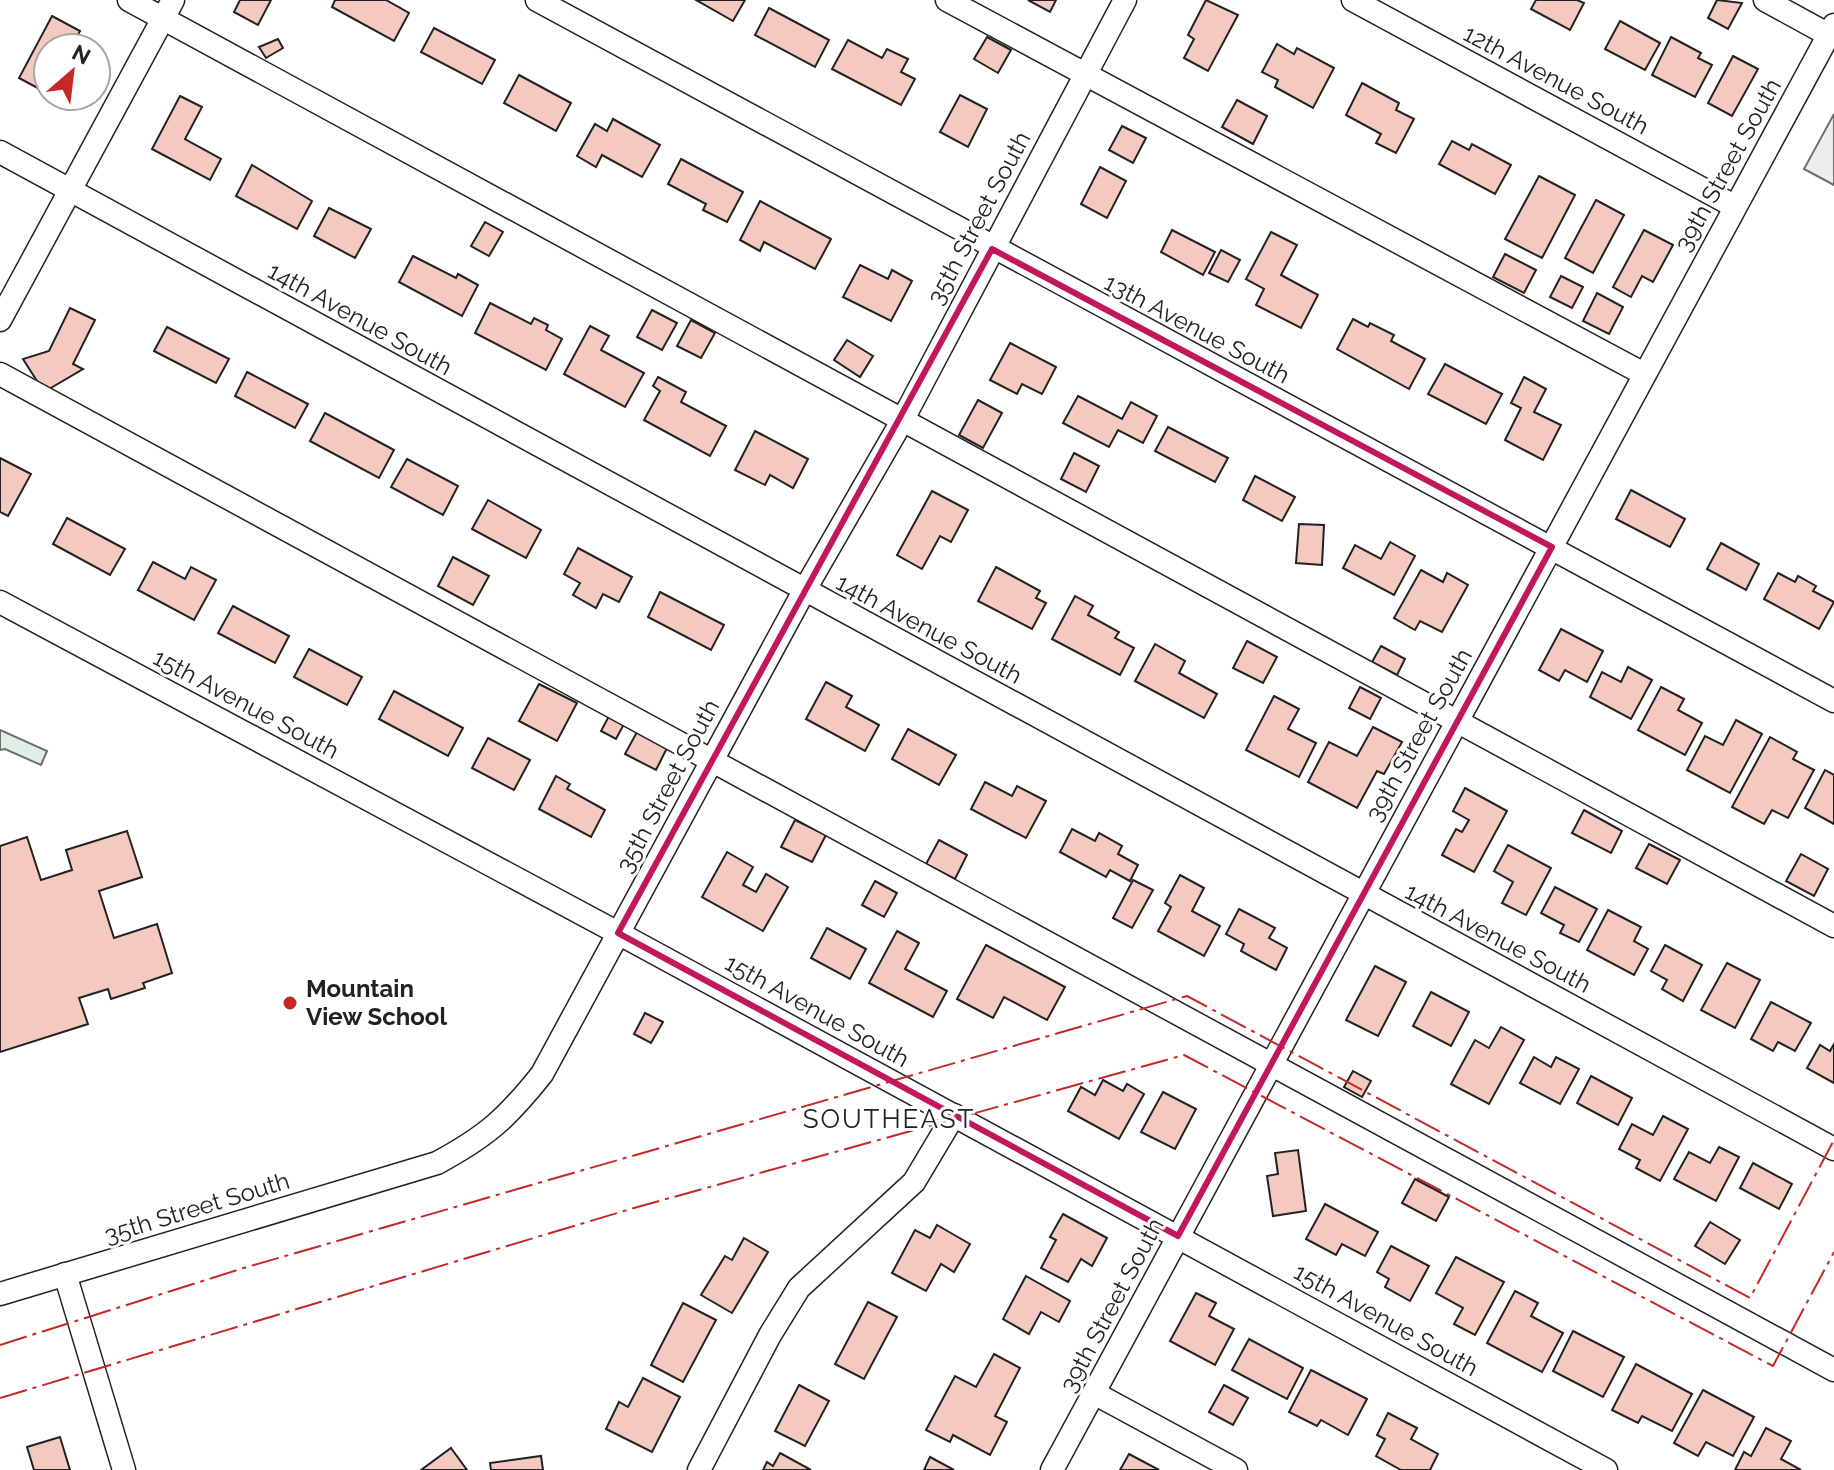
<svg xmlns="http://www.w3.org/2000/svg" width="1834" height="1470" font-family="Raleway,sans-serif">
	<rect width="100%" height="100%" fill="#fff"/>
	<path fill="#e0efe3" stroke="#6f6f6f" stroke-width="2" d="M0,730L47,751L41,765L5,749L0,750Z"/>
	<path fill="#ededed" stroke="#6f6f6f" stroke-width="2" d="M1834,114V185L1804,169Z"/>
	<g fill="#f3c9c0" stroke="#222" stroke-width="2">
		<path d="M240,0H271L258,25L234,12Z"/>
		<path d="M335,0H386L409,13L394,41L332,7Z"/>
		<path d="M696,0H745L733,21Z"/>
		<path d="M1028,0H1056L1050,12Z"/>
		<path d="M1206,0L1238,15L1208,71L1184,58L1194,39L1188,35Z"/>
		<path d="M1536,0H1577L1584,3L1570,30L1531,9Z"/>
		<path d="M1717,0L1742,3L1728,29L1708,18Z"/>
		<path d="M769,8L829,40L815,67L755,35Z"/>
		<path d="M52,16L80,31L71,48H48L47,93L19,78Z"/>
		<path d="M1620,21L1660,43L1645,70L1605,49Z"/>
		<path d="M434,28L495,60L482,84L421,52Z"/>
		<path d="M987,37L1011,50L998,73L974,59Z"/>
		<path d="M1671,37L1701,53L1698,58L1712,65L1695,97L1652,75Z"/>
		<path d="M278,39L283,48L266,58L259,47Z"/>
		<path d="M848,40L882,58L887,49L908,59L901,72L915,79L901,105L832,69Z"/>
		<path d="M1277,44L1294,54L1297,48L1334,68L1313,108L1275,87L1278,80L1262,72Z"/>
		<path d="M1733,56L1758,69L1732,116L1708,103Z"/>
		<path d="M519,75L571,103L556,131L504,103Z"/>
		<path d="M1362,83L1399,103L1396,110L1414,119L1396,153L1376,143L1381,134L1346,115Z"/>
		<path d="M960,95L987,109L968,147L940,132Z"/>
		<path d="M180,96L202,107L185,139L221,159L210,180L152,149Z"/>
		<path d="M1237,100L1267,116L1253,144L1222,127Z"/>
		<path d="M613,119L660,145L642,177L602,155L596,167L577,156L595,124L607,131Z"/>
		<path d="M1122,126L1146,138L1133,163L1109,150Z"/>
		<path d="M1452,141L1469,150L1472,144L1511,165L1495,194L1439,164Z"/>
		<path d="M681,159L743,192L727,222L703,210L706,204L668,184Z"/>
		<path d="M252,165L312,201L297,229L236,196Z"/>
		<path d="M1100,167L1126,181L1107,218L1081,204Z"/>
		<path d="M1539,176L1575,195L1542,258L1505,239Z"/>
		<path d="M1596,200L1624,215L1593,273L1565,258Z"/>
		<path d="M760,201L831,239L815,269L764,242L760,251L740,240Z"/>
		<path d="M329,208L371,229L355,258L314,236Z"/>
		<path d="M485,222L503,232L489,256L471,246Z"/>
		<path d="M1172,230L1215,252L1203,275L1161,252Z"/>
		<path d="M1644,230L1673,245L1653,282L1642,276L1631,297L1613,287Z"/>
		<path d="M1271,232L1297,245L1281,275L1318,295L1301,328L1256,305L1264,289L1246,279Z"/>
		<path d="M1221,250L1240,260L1228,282L1209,273Z"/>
		<path d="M1505,254L1536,270L1524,293L1493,277Z"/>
		<path d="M413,256L456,278L458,274L478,285L462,316L399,282Z"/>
		<path d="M860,265L888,279L892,270L912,281L891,321L843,297Z"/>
		<path d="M1561,276L1583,287L1572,308L1550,297Z"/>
		<path d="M1597,293L1623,307L1609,334L1583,321Z"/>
		<path d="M490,303L531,324L534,318L548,325L546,330L562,339L546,370L475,333Z"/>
		<path d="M70,308L95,320L73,364L83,369L44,392L23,359L49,351Z"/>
		<path d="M652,310L677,323L662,350L637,337Z"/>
		<path d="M1353,319L1368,327L1370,323L1394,335L1391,341L1425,359L1409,389L1337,349Z"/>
		<path d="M691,320L715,333L701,358L677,346Z"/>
		<path d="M590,326L609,336L601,350L644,373L625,407L564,374Z"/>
		<path d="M167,327L229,359L216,383L154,351Z"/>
		<path d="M847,340L873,356L860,377L834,360Z"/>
		<path d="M1010,343L1056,367L1042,394L1022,384L1017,394L990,380Z"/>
		<path d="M1445,364L1502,394L1486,424L1428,394Z"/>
		<path d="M247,372L308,404L295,428L235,396Z"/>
		<path d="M658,377L686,392L681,402L726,426L710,456L644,420L660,391L653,386Z"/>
		<path d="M1524,377L1546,389L1534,412L1561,425L1543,460L1505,440L1521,408L1511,403Z"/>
		<path d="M1078,396L1122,419L1131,402L1157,416L1143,443L1118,430L1109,447L1063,423Z"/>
		<path d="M978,400L1002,413L983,448L959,435Z"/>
		<path d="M325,413L394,450L379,478L310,441Z"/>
		<path d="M1168,427L1228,458L1215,482L1155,451Z"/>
		<path d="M755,431L808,459L793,488L770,475L765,485L735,470Z"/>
		<path d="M1074,453L1099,466L1086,492L1061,479Z"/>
		<path d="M0,458L31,474L8,516L0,512Z"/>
		<path d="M407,459L458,486L443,515L391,487Z"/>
		<path d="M1255,476L1295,497L1282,521L1243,500Z"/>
		<path d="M1631,490L1685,519L1670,547L1616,519Z"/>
		<path d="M932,491L968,510L951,542L940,536L922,569L897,555Z"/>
		<path d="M488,500L541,530L526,558L472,529Z"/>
		<path d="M67,518L125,549L110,575L53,544Z"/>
		<path d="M1299,524L1324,525L1322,565L1296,563Z"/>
		<path d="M1390,542L1415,556L1394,595L1343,568L1355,545L1381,559Z"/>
		<path d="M1721,543L1759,564L1746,590L1707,569Z"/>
		<path d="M578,548L632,577L619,602L603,594L596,608L573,595L580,583L564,574Z"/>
		<path d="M453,557L489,576L473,605L438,586Z"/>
		<path d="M153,562L185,579L191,567L216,580L194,620L138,590Z"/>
		<path d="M996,567L1040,591L1036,598L1046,603L1032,629L978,601Z"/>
		<path d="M1421,570L1443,582L1447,573L1468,585L1442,632L1420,621L1415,630L1394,618Z"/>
		<path d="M1778,573L1795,582L1798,576L1816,586L1813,591L1834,602L1819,629L1764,599Z"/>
		<path d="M660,592L724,625L711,650L648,617Z"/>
		<path d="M1075,596L1093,606L1088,615L1119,632L1115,638L1134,648L1120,675L1052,639Z"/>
		<path d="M233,606L289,636L275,663L218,633Z"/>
		<path d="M1561,629L1603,651L1587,682L1565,670L1559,681L1539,670Z"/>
		<path d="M1247,641L1277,657L1263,683L1233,668Z"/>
		<path d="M1155,644L1185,661L1179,673L1217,694L1204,718L1135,681Z"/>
		<path d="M1381,646L1405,659L1397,675L1372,662Z"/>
		<path d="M309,649L362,677L347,705L294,677Z"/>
		<path d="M1628,667L1652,680L1631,719L1590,697L1602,672L1621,682Z"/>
		<path d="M826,682L852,696L846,707L879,725L865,751L806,719Z"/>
		<path d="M539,684L577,703L557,741L519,721Z"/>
		<path d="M1360,687L1381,698L1370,719L1349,708Z"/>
		<path d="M1661,687L1684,699L1678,710L1702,723L1685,755L1638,730Z"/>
		<path d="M394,691L463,728L448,756L379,719Z"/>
		<path d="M1274,696L1299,709L1288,729L1316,743L1299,777L1246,750Z"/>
		<path d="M609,716L624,724L616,739L601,731Z"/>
		<path d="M1736,720L1762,734L1730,793L1687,770L1705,736L1723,745Z"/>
		<path d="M1373,727L1402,742L1384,774L1377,771L1357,808L1308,782L1329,742L1357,756Z"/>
		<path d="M908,729L956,755L939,785L892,759Z"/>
		<path d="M638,730L668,746L656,770L625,754Z"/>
		<path d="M1770,737L1797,752L1793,759L1814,770L1788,818L1772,810L1764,824L1732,807Z"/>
		<path d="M488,738L530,760L514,790L472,768Z"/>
		<path d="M1825,770L1834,775V824L1805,808Z"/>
		<path d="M556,776L570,784L567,789L605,810L591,837L539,809Z"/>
		<path d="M985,782L1012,796L1017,786L1046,801L1026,838L971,809Z"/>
		<path d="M1465,788L1507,811L1474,872L1442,855L1456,829L1462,832L1469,820L1453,811Z"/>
		<path d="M1584,810L1622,831L1611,853L1572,833Z"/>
		<path d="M795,820L826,835L812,862L781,847Z"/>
		<path d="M1072,829L1095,841L1099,833L1122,846L1118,854L1138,865L1130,881L1110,870L1106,877L1060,852Z"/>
		<path d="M127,831L142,877L99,891L114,938L157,924L172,973L143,983L145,988L111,999L108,989L79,998L88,1024L0,1052V846L27,837L41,880L72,870L66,850Z"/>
		<path d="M939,840L967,855L955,879L926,864Z"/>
		<path d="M1649,844L1680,860L1667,884L1636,868Z"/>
		<path d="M1508,845L1551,868L1526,915L1502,903L1513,882L1494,871Z"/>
		<path d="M727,852L753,867L743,885L756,892L766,874L788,887L763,931L702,897Z"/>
		<path d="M1801,854L1828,869L1814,896L1786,881Z"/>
		<path d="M1180,875L1204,888L1192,911L1220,926L1204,956L1158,931L1171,907L1165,903Z"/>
		<path d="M1133,880L1153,890L1132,928L1113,918Z"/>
		<path d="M875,881L897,893L884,917L862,905Z"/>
		<path d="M1555,887L1597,909L1579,942L1560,933L1564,925L1541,913Z"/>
		<path d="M1239,909L1275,928L1269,938L1287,948L1276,970L1241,951L1244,944L1226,934Z"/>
		<path d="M1608,910L1641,927L1634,941L1648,949L1634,975L1587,950Z"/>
		<path d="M827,928L866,949L850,979L811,958Z"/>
		<path d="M897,931L919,943L905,969L947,991L933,1017L869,983Z"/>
		<path d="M986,945L1065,987L1047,1020L1004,997L993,1018L957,999Z"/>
		<path d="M1665,945L1702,965L1683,1001L1662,989L1667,980L1651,971Z"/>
		<path d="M1727,963L1760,980L1735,1028L1701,1010Z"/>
		<path d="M1375,966L1406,982L1378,1036L1346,1020Z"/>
		<path d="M1431,992L1469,1012L1451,1046L1413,1026Z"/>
		<path d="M1771,1002L1811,1023L1795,1051L1778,1042L1773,1051L1751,1039Z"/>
		<path d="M645,1013L663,1022L651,1043L634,1034Z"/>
		<path d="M1501,1027L1524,1040L1489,1104L1451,1084L1475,1040L1489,1048Z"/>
		<path d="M1834,1044V1083L1807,1068L1820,1045L1830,1051Z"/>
		<path d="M1534,1057L1551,1067L1556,1057L1579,1069L1560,1104L1520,1083Z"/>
		<path d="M1353,1071L1371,1081L1362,1097L1344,1087Z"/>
		<path d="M1591,1076L1632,1098L1618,1125L1577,1103Z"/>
		<path d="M1103,1080L1123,1091L1127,1084L1144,1094L1119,1139L1068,1111L1081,1087L1095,1095Z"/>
		<path d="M1163,1092L1196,1109L1175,1149L1141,1132Z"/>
		<path d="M1663,1116L1688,1129L1660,1181L1636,1168L1640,1160L1619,1149L1632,1124L1653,1135Z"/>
		<path d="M1719,1147L1739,1157L1716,1201L1674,1179L1689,1152L1710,1163Z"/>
		<path d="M1298,1150L1306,1211L1273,1216L1267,1176L1278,1174L1275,1153Z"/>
		<path d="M1753,1163L1792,1184L1779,1209L1740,1188Z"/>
		<path d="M1415,1179L1449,1197L1436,1221L1402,1203Z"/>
		<path d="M1325,1204L1378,1232L1365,1256L1342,1244L1336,1255L1306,1239Z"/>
		<path d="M1063,1214L1107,1238L1092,1266L1081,1259L1068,1282L1041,1268L1056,1240L1050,1237Z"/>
		<path d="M1710,1222L1740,1240L1725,1264L1695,1246Z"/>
		<path d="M937,1225L970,1244L954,1272L941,1264L926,1291L892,1273L915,1230L930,1238Z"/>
		<path d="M744,1238L768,1252L732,1313L701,1295L725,1256L732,1260Z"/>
		<path d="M1391,1246L1429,1266L1410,1301L1385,1287L1389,1279L1377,1272Z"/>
		<path d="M1456,1257L1504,1282L1475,1335L1454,1324L1463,1308L1436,1293Z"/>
		<path d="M1026,1276L1070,1301L1059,1322L1041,1312L1029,1334L1003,1319Z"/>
		<path d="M1515,1291L1538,1303L1531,1316L1563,1333L1542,1372L1487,1343Z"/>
		<path d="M1196,1293L1216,1303L1209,1316L1234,1329L1215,1365L1170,1341Z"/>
		<path d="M868,1302L897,1317L864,1379L835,1364Z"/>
		<path d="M683,1303L716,1320L683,1382L651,1365Z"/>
		<path d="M1573,1331L1624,1357L1603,1397L1553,1371Z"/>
		<path d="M1249,1339L1303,1368L1287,1399L1232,1370Z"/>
		<path d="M994,1354L1020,1368L995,1416L1007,1422L990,1455L953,1435L950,1442L926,1430L955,1376L976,1387Z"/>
		<path d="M1636,1364L1692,1394L1672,1431L1642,1416L1638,1423L1612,1410Z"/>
		<path d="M1311,1370L1367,1399L1348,1435L1321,1420L1317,1426L1289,1412Z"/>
		<path d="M643,1378L680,1397L652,1452L606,1429L619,1402L628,1407Z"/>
		<path d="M799,1385L829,1401L805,1446L775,1431Z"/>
		<path d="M1224,1385L1248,1398L1233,1425L1209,1412Z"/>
		<path d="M1703,1390L1754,1417L1733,1456L1706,1442L1698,1456L1674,1443Z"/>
		<path d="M1388,1413L1417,1428L1411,1439L1438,1454L1430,1470H1401L1376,1456L1385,1439L1377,1435Z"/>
		<path d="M1766,1428L1791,1441L1781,1459L1801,1470H1735L1744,1452L1751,1456Z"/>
		<path d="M60,1437L70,1470H34L27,1447Z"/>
		<path d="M451,1448L467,1470H421Z"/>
		<path d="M780,1453L811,1470H763L767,1462L773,1466Z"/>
		<path d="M1129,1454L1159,1470H1120Z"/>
		<path d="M541,1456L543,1470H491L490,1463Z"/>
		<path d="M930,1457L954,1470H924Z"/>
	</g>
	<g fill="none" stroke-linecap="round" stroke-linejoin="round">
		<g stroke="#222" stroke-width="25">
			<g id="minor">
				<path d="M129,0L1834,926"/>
				<path d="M537,0L1834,701"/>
				<path d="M947,0L1644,374"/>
				<path d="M1353,0L1734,206"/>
				<path d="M1765,0L1829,35"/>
				<path d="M0,152L1834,1149"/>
				<path d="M0,320L173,0"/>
				<path d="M0,374L1834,1370"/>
				<path d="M0,602L618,933L1606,1470"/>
				<path d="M65,1274L124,1470"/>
				<path d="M0,1294L437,1163C487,1136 507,1118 542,1074L804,591L902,421L1125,0"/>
				<path d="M1094,1393L1236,1470"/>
				<path d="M699,1470L770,1335L799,1288L914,1182L954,1115"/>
				<path d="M1052,1470L1834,25"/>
			</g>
		</g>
		<use href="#minor" stroke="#fff" stroke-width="22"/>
		<g stroke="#c62828" stroke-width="2" stroke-dasharray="28 6 4 6" stroke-linecap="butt">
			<path d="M0,1345L247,1267L1187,996L1750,1298L1834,1140"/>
			<path d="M0,1398L634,1208L1184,1055L1773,1366L1834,1252"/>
		</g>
	</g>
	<path fill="none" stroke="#c2185b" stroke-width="6" stroke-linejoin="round" d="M992,249L1552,547L1178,1236L618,933Z"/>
	<circle fill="#c62828" stroke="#fff" stroke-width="3" cx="290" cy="1003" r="8"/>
	<g text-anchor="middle" stroke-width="6" stroke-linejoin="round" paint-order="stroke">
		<g font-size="24" fill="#222" stroke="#fff">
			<text transform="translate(1556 80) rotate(28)" y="8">12th Avenue South</text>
			<text transform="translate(1728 165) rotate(-61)" y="8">39th Street South</text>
			<text transform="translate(979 218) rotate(-62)" y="8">35th Street South</text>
			<text transform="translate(360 319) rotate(29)" y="8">14th Avenue South</text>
			<text transform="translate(1197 329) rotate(28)" y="8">13th Avenue South</text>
			<text transform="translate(929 629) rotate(28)" y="8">14th Avenue South</text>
			<text transform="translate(246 704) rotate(28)" y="8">15th Avenue South</text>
			<text transform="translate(1419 735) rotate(-61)" y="8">39th Street South</text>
			<text transform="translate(668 786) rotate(-62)" y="8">35th Street South</text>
			<text transform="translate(1498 938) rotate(28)" y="8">14th Avenue South</text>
			<text transform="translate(817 1011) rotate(29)" y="8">15th Avenue South</text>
			<text transform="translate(197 1208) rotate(-17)" y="8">35th Street South</text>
			<text transform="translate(1112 1305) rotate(-62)" y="8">39th Street South</text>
			<text transform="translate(1386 1320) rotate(29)" y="8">15th Avenue South</text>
		</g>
		<g font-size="24" font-weight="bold" fill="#222" stroke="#fff" text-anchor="start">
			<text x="306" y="997">Mountain<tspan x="306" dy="28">View School</tspan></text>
		</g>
		<g font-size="26" letter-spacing="2" fill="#222" stroke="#fff">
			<text x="889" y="1128">SOUTHEAST</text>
		</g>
	</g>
	<g transform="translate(72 72) rotate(28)"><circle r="38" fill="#ffffff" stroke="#a7a7a7" stroke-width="2"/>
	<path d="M0-6L14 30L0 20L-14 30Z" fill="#c62828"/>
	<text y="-12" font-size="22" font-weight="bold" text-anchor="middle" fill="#222222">N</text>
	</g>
</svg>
